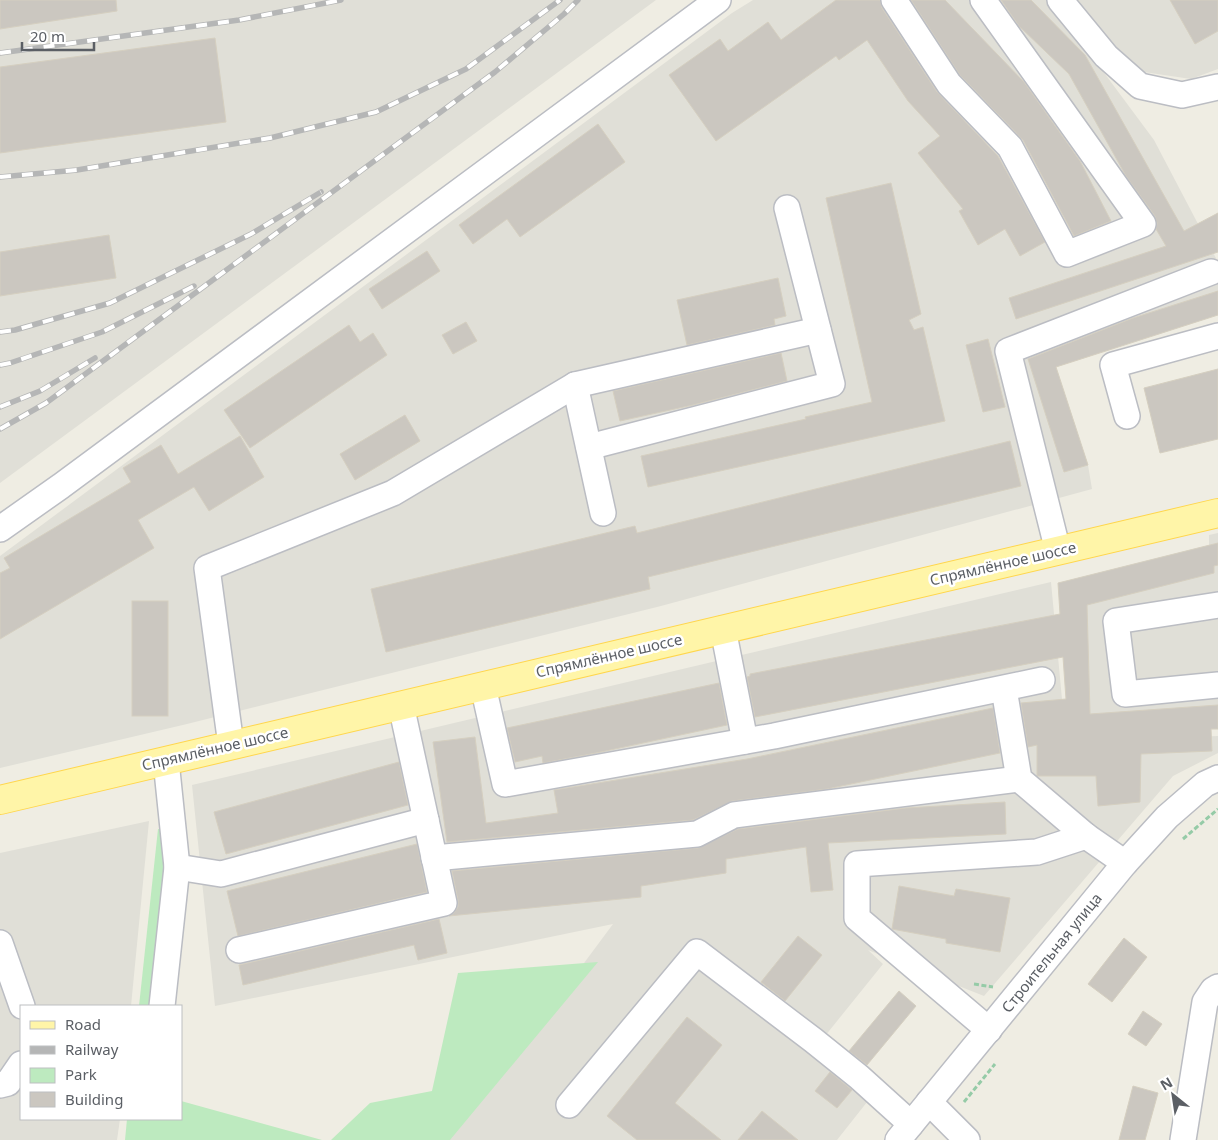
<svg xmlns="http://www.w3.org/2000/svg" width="1218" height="1140" font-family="'Noto Sans',sans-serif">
	<rect width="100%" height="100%" fill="#efede3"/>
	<g fill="#e0dfd7">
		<path d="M0,0H656L0,483Z"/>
		<path d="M753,0H1050L1154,140L1218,262V315L1056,367L1088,465L1092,489L661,606L187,724L0,768V556L732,13Z"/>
		<path d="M1076,0H1218V69L1191,79L1144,72L1112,43Z"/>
		<path d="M1218,533V729L1069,737L1058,583L1209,545V535Z"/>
		<path d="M1051,582L1066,742L1218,736V753L1173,776L984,996L868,950L883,964L825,1036L871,1097L837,1140H448L538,1025L613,924L215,1006L192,785Z"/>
		<path d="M149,821L131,1006H21V1119H120L117,1140H0V853Z"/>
	</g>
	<g fill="#bdeabf">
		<path d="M158,829L173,831L165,1006H139Z"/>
		<path d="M598,962L450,1140H331L370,1103L432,1091L458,973Z"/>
		<path d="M181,1101L322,1140H125L127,1119H181Z"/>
	</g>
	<g fill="#cbc7c0" stroke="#d5cfc0">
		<path d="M0,0H116L117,11L0,29Z"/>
		<path d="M836,0H880L882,8L937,92L998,156L1045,242L1020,256L1005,229L978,245L959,211L963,209L918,153L940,136L908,101L867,40L839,60L836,56L716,141L669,75L720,39L728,51L768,22L781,40Z"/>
		<path d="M911,0H945L1024,82L1080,161L1111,221L1074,236L1023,140L960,75Z"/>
		<path d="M1001,0H1031L1085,55L1184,231L1218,213V252L1016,319L1009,298L1166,246L1156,229L1157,223L1155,216L1126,176L1069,74L1019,26Z"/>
		<path d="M1170,0H1218V31L1195,44Z"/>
		<path d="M215,38L226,122L0,153V67Z"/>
		<path d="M598,124L625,162L520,237L507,219L473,244L459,225Z"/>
		<path d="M891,183L921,314L909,320L914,330L923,327L945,421L648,487L641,456L806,419L805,417L872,402L826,198Z"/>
		<path d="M109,235L116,278L0,296V252Z"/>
		<path d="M427,251L440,271L382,309L369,289Z"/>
		<path d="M778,278L786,316L774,319L775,325L687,345L677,300Z"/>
		<path d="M1218,291V315L1056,367L1088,465L1064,472L1028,359L1133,318Z"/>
		<path d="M466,322L477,341L453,354L442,335Z"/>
		<path d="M349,325L360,342L373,333L387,355L250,448L224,410Z"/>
		<path d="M988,339L1005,407L983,412L966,345Z"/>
		<path d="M781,353L787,381L693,405L620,421L613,391Z"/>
		<path d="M1218,369V439L1160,453L1144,388Z"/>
		<path d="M405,415L420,441L355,480L340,454Z"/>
		<path d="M240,436L264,477L209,511L194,487L138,520L154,548L0,639V573L10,568L4,558L131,482L123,468L161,445L178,474Z"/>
		<path d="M1010,441L1021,486L648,577L650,589L386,652L371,589L635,526L637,533Z"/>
		<path d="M1218,543V565L1214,566V573L1087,605L1090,714L1218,705V729H1211L1212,751L1141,754L1140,802L1098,806L1096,776H1037V745L1028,747L1021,703L1066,699L1063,657L755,717L747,677L750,676V674L1060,614L1058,583Z"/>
		<rect x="132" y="601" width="36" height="115"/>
		<path d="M719,683L727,725L601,752L543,763L542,756L515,762L507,728Z"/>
		<path d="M993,708L1000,753L827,789L732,801L693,820L447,842L433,742L475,737L486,823L558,813L554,790L747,759Z"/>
		<path d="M399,762L408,805L226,854L214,812Z"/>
		<path d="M1005,802L1006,834L828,843L833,890L811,892L806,847L726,859V873L641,886V897L449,916L454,913L458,907V900L452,871L698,848L738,829L906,808Z"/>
		<path d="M417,844L427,892L238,936L227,891Z"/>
		<path d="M899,886L954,896L956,889L1010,898L1000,952L946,943V939L892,929Z"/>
		<path d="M439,919L447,953L418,960L414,945L243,985L239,965Z"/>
		<path d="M798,936L822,955L785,1001L761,982Z"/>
		<path d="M1124,938L1147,957L1112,1002L1088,984Z"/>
		<path d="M899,991L916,1006L867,1065L849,1051Z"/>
		<path d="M1143,1011L1162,1024L1146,1046L1128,1034Z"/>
		<path d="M687,1017L722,1045L675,1103L721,1140H637L607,1116Z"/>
		<path d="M830,1072L852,1090L837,1108L815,1091Z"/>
		<path d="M1133,1086L1158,1093L1145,1140H1119Z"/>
		<path d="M762,1111L798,1140H738Z"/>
	</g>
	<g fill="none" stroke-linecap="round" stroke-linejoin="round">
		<g stroke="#bbbdc3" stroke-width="28">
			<g id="minor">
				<path d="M894,0L949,84L1010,147L1067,254L1143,224L983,0"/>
				<path d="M1060,0L1106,56L1140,86L1182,95L1218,87"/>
				<path d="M575,385L603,513"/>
				<path d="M1127,416L1113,365L1218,336"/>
				<path d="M589,447L832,384L787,208"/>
				<path d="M0,529L61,486L718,0"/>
				<path d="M1058,551L1008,351L1211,272"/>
				<path d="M1218,605L1116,621L1125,694L1218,685"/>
				<path d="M723,629L745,741"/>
				<path d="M483,686L505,784L774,736L1042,680"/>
				<path d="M1004,689L1019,779L1086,836L1125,863"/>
				<path d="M231,745L207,568L393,493L575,385L818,330"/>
				<path d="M434,858L697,834L734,815L1019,779"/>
				<path d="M177,867L221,874L426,820"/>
				<path d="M0,943L22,1006"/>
				<path d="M239,950L444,903L401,705"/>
				<path d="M162,1006L177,867L166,761"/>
				<path d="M989,1030L857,918V864L1037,852L1086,836"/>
				<path d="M0,1085L8,1083L21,1064"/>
				<path d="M929,1102L967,1140"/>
				<path d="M569,1105L697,952L813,1040L859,1077L911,1124"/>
				<path d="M898,1140L1125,863L1167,817L1205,784L1218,778"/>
				<path d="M1183,1140L1205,1002L1213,990L1218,987"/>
			</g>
		</g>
		<g stroke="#ffd64c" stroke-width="30">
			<path id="major" d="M0,800L1218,513"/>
		</g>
		<g stroke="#95cba7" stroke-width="3" stroke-dasharray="5 2.5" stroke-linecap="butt">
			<path d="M1183,839L1218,809"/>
			<path d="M974,984L993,987"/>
			<path d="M964,1102L995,1064"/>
		</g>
		<use href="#minor" stroke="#fff" stroke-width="25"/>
		<use href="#major" stroke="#fff5a8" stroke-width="28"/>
		<g stroke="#b5b6b6" stroke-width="5.5">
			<g id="rail">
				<path d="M0,53L239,20L341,0"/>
				<path d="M0,177L77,170L270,138L376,112L466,69L560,0"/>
				<path d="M0,332L15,330L110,303L251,234L321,192"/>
				<path d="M0,365L10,363L102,332L194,286"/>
				<path d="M0,407L40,391L95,358"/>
				<path d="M0,429L46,403L495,72L564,14L578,0"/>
			</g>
		</g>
		<use href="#rail" stroke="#fff" stroke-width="4" stroke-dasharray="11" stroke-linecap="butt"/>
	</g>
	<g text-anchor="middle" stroke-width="5" stroke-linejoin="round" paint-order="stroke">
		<g font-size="15" fill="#5b5f65" stroke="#fff">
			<text transform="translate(1003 564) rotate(-13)" y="5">Спрямлённое шоссе</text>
			<text transform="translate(609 656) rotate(-13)" y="5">Спрямлённое шоссе</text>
			<text transform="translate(215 749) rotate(-13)" y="5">Спрямлённое шоссе</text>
			<text transform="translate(1052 953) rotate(-51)" y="5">Строительная улица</text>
		</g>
	</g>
	<rect x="20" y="1005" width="162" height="115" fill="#ffffff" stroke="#bdbfc1"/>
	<rect x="30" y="1021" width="25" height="8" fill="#fff5a8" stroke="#bdbfc1"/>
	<text x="65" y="1030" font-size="15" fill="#5b5f65">Road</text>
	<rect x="30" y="1046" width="25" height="8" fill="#b5b6b6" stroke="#bdbfc1"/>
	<text x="65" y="1055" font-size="15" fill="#5b5f65">Railway</text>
	<rect x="30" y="1068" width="25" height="15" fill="#bdeabf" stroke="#bdbfc1"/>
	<text x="65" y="1080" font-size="15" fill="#5b5f65">Park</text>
	<rect x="30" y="1092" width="25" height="15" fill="#cbc7c0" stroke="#bdbfc1"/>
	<text x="65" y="1105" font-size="15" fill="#5b5f65">Building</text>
	<g transform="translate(1173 1095) rotate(330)" stroke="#ffffff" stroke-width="4" paint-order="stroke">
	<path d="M0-4L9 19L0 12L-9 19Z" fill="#5b5f65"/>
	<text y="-8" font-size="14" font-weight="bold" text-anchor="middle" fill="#5b5f65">N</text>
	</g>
	<path d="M22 42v8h72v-8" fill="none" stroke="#5b5f65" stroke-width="2.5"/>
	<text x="30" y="42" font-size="15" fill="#5b5f65" stroke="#ffffff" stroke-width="4" paint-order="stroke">20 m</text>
</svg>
